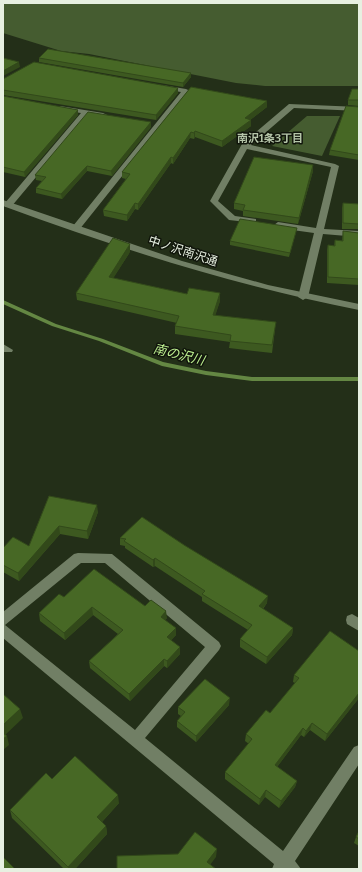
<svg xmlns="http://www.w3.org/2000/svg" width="362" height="872" font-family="Bitter,'Noto Sans JP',serif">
	<rect width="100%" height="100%" fill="#232f18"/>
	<g fill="#455c30">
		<path d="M3,3H359V86H265L236,83L89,54L61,51L3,33Z"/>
		<path d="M307,116H340L322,156L272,146Z"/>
	</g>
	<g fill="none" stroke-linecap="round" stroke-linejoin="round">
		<path fill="#648743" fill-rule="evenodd" d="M3,300L56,324L103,339L163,362L206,371L252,377H359V381H252L206,375L162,366L99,341L52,326L3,304Z"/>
		<g fill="#717f65" fill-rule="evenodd">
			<path d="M162,85L186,89L190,91L79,230H73V226L181,92L162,89Z"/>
			<path d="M289,104L359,107V111L294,108L251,145L335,164L339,166L324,229L359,231V237L323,234L308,297L303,300L298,297L314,233L278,228L274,225L278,222L316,228L331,167L247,149L218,201L235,216L256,219V223L229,220L210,201L242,144Z"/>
			<path d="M60,106L103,113L107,115L103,117L88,115L11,207H5V203L81,113L60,110Z"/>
			<path d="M3,344L13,350L12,352H3Z"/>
			<path d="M78,553L112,554L219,642L221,646L219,650L145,738L283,851L354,747L359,745V764L295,861L301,869H272L274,864L3,638V612L74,554ZM81,563H105L205,647L135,730L5,625Z"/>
			<path d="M352,614L359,618V631L347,624L346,620L347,616Z"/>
		</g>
		<path fill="#717f65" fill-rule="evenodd" d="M3,200L182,261L268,285L359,304V310C237,286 120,249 3,206Z"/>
	</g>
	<g fill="#3d5920">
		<path d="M39,58L191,77L183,87L39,62Z"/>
		<path d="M3,79L178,88V93L156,120L3,95Z"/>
		<path d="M191,87L267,101V107L250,120L251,126L222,147L195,137L194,139L190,138L173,164L171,163L138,210L135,209L127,221L104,216L103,210L126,179L122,178V172Z"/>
		<path d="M359,89V106L348,105V100Z"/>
		<path d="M3,96L78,110V115L25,177L3,172Z"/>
		<path d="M359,107V160L329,155L330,150Z"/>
		<path d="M151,122V127L112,176L87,171L62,199L36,193V188L42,181L36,180L35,175Z"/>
		<path d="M313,165V171L298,224L243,216V211L234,209V203Z"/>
		<path d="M343,203L359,204V229H342V208Z"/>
		<path d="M343,231L359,233V285L327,283V250L328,245L334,246L335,240L342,241Z"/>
		<path d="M296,232L289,257L230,245V241Z"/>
		<path d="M130,252L113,278L187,294L220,293V301L215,315L275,329L272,353L229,348L230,342L175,334V326L177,323L77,300L76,293Z"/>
		<path d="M49,496L98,512L88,539L60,534L19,581L3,572V548L29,546Z"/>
		<path d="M142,517L267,603L263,609L293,628L292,635L266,664L240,647V639L248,630L202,601V597L155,566L153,567L125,548V546L120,545V538Z"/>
		<path d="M64,597L145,606L167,618L165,620L176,635L171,640L180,654L167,668L164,666L130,701L90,668L89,661L118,634L93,615L65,640L40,621L39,613Z"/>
		<path d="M359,651V698L325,741L310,730L304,737L301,735L277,767L297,781L295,787L279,808L265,797L259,805L225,779V772L249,744L245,741L246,734L270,713L295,683L293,682L294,675Z"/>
		<path d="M229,705L196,742L177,727V721L181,716L178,714V707Z"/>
		<path d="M52,779L119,803L102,822L106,826L107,834L75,869H64L12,818L10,810Z"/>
		<path d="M359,831V846L354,843L356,837Z"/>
	</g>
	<g fill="#32491a">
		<path d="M19,62L20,67L3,76V71Z"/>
		<path d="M191,73V77L183,87V83Z"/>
		<path d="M178,88V93L156,120V115Z"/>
		<path d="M267,101V107L245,124V118Z"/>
		<path d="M78,110V115L25,177L24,172Z"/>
		<path d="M251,120V126L222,147V141Z"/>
		<path d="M151,122V127L112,176L111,171Z"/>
		<path d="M195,131V137L194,139V133Z"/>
		<path d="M191,132L190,138L173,164V158Z"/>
		<path d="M171,157V163L138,210V204Z"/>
		<path d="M313,165V171L298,224L299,218Z"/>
		<path d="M87,166V171L62,199L61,194Z"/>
		<path d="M135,203V209L127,221V215Z"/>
		<path d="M130,244V252L109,285V277Z"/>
		<path d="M220,293V301L213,323V315Z"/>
		<path d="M97,505L98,512L88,539L87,531Z"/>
		<path d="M59,526L60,534L19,581L18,573Z"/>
		<path d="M155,558V566L153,567V560Z"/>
		<path d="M268,596L267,603L258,614L259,606Z"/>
		<path d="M92,607L93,615L65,640L64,633Z"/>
		<path d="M166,611L167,618L161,624V617Z"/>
		<path d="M176,628V635L168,644L167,637Z"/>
		<path d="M293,628L292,635L266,664L267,657Z"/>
		<path d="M180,647V654L167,668V661Z"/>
		<path d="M164,659V666L130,701L129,694Z"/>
		<path d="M359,693V698L325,741L327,734Z"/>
		<path d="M230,698L229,705L196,742V736Z"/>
		<path d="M20,709L23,718L3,737V725Z"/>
		<path d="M312,723L310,730L304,737L306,731Z"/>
		<path d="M303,728L301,735L274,771L275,765Z"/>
		<path d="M7,736L9,745L3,750V739Z"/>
		<path d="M297,781L295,787L279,808L281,801Z"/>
		<path d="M266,790L265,797L259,805L260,799Z"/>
		<path d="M118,795L119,803L99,825L97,817Z"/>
		<path d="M106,826L107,834L75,869H68V867Z"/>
		<path d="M217,849L216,857L207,869V862Z"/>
	</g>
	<g fill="#476825" stroke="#32491a">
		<path d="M48,49L191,73L183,83L39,58Z"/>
		<path d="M3,58L19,62L3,71Z"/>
		<path d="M34,62L178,88L156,115L3,90V79Z"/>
		<path d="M191,87L267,101L245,118L251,120L222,141L195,131L194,133L191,132L173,158L171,157L138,204L135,203L127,215L103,210L130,174L122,172Z"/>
		<path d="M352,89H359V100H348Z"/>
		<path d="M3,96L78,110L24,172L3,167Z"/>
		<path d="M346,106L359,107V155L330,150Z"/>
		<path d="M88,112L151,122L111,171L87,166L61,194L36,188L46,177L35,175Z"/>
		<path d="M254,157L313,165L299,218L243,210L245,205L234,203Z"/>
		<path d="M343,203L359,204V224L343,223Z"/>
		<path d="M240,219L297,228L290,253L230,241Z"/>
		<path d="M343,231L359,233V279L328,277V245L335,246V240L343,241Z"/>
		<path d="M113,238L130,244L109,277L187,294L189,288L220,293L213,315L276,322L272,345L230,341L231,335L175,326L179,316L76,293Z"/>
		<path d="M49,496L97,505L87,531L59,526L18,573L3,565V548L13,537L29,546Z"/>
		<path d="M142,517L184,545L268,596L259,606L293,628L267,657L240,639L252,625L202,594L205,591L155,558L153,560L124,541L126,539L120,538Z"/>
		<path d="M94,569L145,606L151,600L166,611L161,617L176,628L167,637L180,647L167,661L164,659L129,694L89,661L123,630L92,607L64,633L39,613L59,594L64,597Z"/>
		<path d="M330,631L359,651V693L327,734L312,723L306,731L303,728L275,765L297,781L281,801L266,790L260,799L225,772L252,739L246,734L266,710L270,713L299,678L294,675Z"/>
		<path d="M205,679L230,698L196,736L177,721L185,712L178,707Z"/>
		<path d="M3,694L20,709L3,725Z"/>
		<path d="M3,733L7,736L3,739Z"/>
		<path d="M75,756L118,795L97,817L106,826L68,867L10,810L46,773L52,779Z"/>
		<path d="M359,831V839L356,837Z"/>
		<path d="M195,832L217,849L207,862L216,869H117V856L178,854Z"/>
		<path d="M3,857L15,869H3Z"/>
	</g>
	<g text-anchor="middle" stroke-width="3" stroke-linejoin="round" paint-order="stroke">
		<g font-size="11" font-weight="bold" fill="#b5c5a9" stroke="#10150b">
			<text x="270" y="142">南沢1条3丁目</text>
		</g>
		<g font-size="12" fill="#e7f0e1" stroke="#10150b">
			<text transform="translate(183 251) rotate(18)" y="4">中ノ沢南沢通</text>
		</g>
		<g font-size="13" font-style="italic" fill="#bdef90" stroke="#10150b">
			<text transform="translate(179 354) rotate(14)" y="5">南の沢川</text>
		</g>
	</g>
	<rect width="362" height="872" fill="none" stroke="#e7f0e1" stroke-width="8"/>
</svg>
